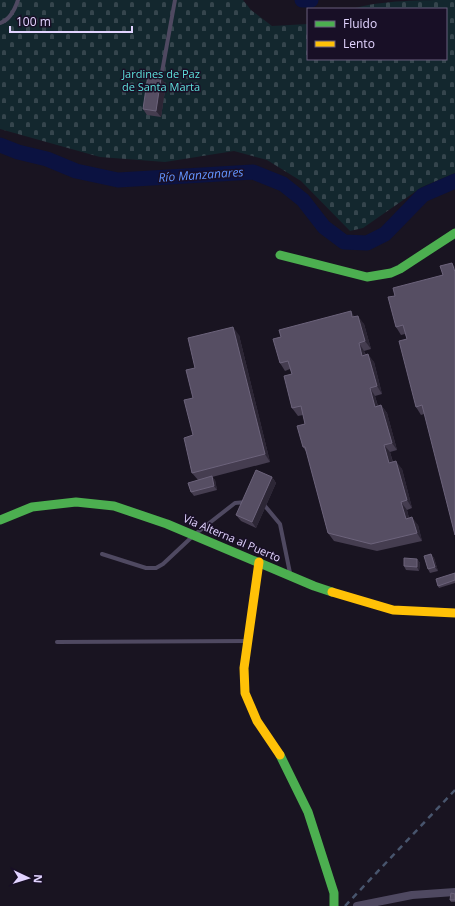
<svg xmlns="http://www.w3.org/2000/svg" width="455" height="906" font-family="'Open Sans',sans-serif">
	<defs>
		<pattern id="cemetery-stones" width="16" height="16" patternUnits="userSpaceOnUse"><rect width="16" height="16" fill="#13272e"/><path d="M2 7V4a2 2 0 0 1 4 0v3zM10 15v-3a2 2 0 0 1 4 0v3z" fill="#35454d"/></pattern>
	</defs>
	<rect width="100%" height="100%" fill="#191421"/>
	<path fill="url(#cemetery-stones)" d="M0,0H243L251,10L272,26L308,24V59H446V9H352C381,0 423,0 455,0V173L422,187L363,228L350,231L301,181L267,160L234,151L165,162L100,157L0,129Z"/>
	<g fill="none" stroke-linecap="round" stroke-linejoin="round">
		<g stroke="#0b1241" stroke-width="15">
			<path d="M302,0H311"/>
			<path d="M0,145L18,152L47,159L76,171L118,180L253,172L283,184L303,200L324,227L344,242L367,243L385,234L423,195L455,181"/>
		</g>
		<g stroke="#4f4961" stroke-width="4">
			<path d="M0,23C10,20 15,9 18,0"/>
			<path d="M162,72L175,0"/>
			<path d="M265,506L280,524L290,573"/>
			<path d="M102,554L146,568H156L163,564L194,535L235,503L246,502"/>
			<path d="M57,642L249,641"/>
		</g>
		<path stroke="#4f4961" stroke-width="8" d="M357,906L412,895L455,892"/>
		<g stroke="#4caf50" stroke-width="9">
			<path d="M280,255L367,277L391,273L400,269L455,233"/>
			<path d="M0,520L32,507L76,502L114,506L167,524L314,586L332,592"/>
			<path d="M280,755L308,812L334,893V906"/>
		</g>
		<g stroke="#ffc107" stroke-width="9">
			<path d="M259,562L244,668L245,693L257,721L280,755"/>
			<path d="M332,592L393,610L455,613"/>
		</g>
		<path stroke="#48556d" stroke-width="2.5" stroke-dasharray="6 5" stroke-linecap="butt" d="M345,906L455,790"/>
	</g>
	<g fill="#453d50">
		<path d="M166,84L161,117L147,115L143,109Z"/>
		<path d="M443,275L424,414L421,415L416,407L407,339L405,334L401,335L396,327L395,296Z"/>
		<path d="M355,317L364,324L371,349L364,351L366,355L374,362L382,394L375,396L378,406L381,405L387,413L397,450L390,452L393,462L402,469L412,508L407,510L409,518L418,525L422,541L377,551L334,541L328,533L307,453L303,447L305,424L303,415L298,416L292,408V374L290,369L285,371L280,363Z"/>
		<path d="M239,335L270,462L212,477L215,480L217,490L194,496L191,492L198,480L192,473L195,368Z"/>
		<path d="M272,477L276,483L256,528L241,521L236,515Z"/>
		<path d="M431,554L434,558L438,571L430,573L428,569Z"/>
		<path d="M417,559L420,563L419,571L406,570L404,566Z"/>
		<path d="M455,573V583L439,588L438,586Z"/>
		<path d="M455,894V902H451L450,900Z"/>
	</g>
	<g fill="#2c2635">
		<path d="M161,78L166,84L161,117L156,111Z"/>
		<path d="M452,263L455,267V273Z"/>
		<path d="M351,311L356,319L352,317Z"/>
		<path d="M358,316L364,324L371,349L365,341Z"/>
		<path d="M233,327L239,335L270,462L265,454Z"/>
		<path d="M359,343L364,351L368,364L362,356Z"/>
		<path d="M368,354L374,362L382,394L377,386Z"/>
		<path d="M370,388L375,396L380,415L375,407Z"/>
		<path d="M381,405L387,413L397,450L392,443Z"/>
		<path d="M384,445L390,452L395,471L389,463Z"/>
		<path d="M396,461L402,469L412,508L407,500Z"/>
		<path d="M212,476L215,480L217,490L214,486Z"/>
		<path d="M272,477L276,483L256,528L252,522Z"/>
		<path d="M401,502L407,510L411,527L406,519Z"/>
		<path d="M412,517L418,525L422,541L417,533Z"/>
		<path d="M431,554L434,558L438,571L435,567Z"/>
		<path d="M417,559L420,563L419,571L417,567Z"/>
	</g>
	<g fill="#564e63" stroke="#6c637b">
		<path d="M148,75L161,78L156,111L143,109Z"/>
		<path d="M452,263L455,272V535L422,405L416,407L399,341L407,339L403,325L396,327L388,297L395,296L393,288L443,275L440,266Z"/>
		<path d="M351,311L352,317L358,316L365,341L359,343L362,356L368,354L377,386L370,388L375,407L381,405L392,443L384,445L389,463L396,461L407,500L401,502L406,519L412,517L417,533L371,544L328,533L305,447H303L297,426L305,424L301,406L292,408L284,376L292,374L288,361L280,363L273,339L281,337L279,330Z"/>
		<path d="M233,327L265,454L192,473L184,438L193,435L184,400L193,398L186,370L195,368L188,338Z"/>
		<path d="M256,470L272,477L252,522L236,515Z"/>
		<path d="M212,476L214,486L191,492L188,483Z"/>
		<path d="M431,554L435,567L428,569L424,556Z"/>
		<path d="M404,558L417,559V567L404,566Z"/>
		<path d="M455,573V580L438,586L436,579Z"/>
		<path d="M451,893L455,894V900H450Z"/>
	</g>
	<g text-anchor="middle" stroke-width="3" stroke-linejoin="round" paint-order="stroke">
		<g font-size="11" fill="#5ee1dc" stroke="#180f26">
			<text x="161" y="78">Jardines de Paz<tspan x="161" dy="13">de Santa Marta</tspan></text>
		</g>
		<g font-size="11" fill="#e2d4ff" stroke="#180f26">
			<text transform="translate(232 538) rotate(23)" y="4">Vía Alterna al Puerto</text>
		</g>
		<g font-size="12" font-style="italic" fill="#6294ff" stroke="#180f26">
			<text transform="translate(201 175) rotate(-4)" y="4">Río Manzanares</text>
		</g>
	</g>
	<rect x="307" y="8" width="140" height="52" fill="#180f26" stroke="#695e7d"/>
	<rect x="315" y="21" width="20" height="6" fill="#4caf50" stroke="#695e7d"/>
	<text x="343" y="28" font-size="12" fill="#e2d4ff">Fluido</text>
	<rect x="315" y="41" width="20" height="6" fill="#ffc107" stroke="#695e7d"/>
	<text x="343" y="48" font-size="12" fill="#e2d4ff">Lento</text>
	<g transform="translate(28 878) rotate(94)" stroke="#180f26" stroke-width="3" paint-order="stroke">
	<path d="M0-3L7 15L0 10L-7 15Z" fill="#e2d4ff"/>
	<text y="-6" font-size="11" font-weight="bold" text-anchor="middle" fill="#e2d4ff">N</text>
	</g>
	<path d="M10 26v6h122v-6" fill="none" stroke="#e2d4ff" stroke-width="2"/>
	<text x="16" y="26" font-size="12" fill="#e2d4ff" stroke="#180f26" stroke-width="3" paint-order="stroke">100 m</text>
</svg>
